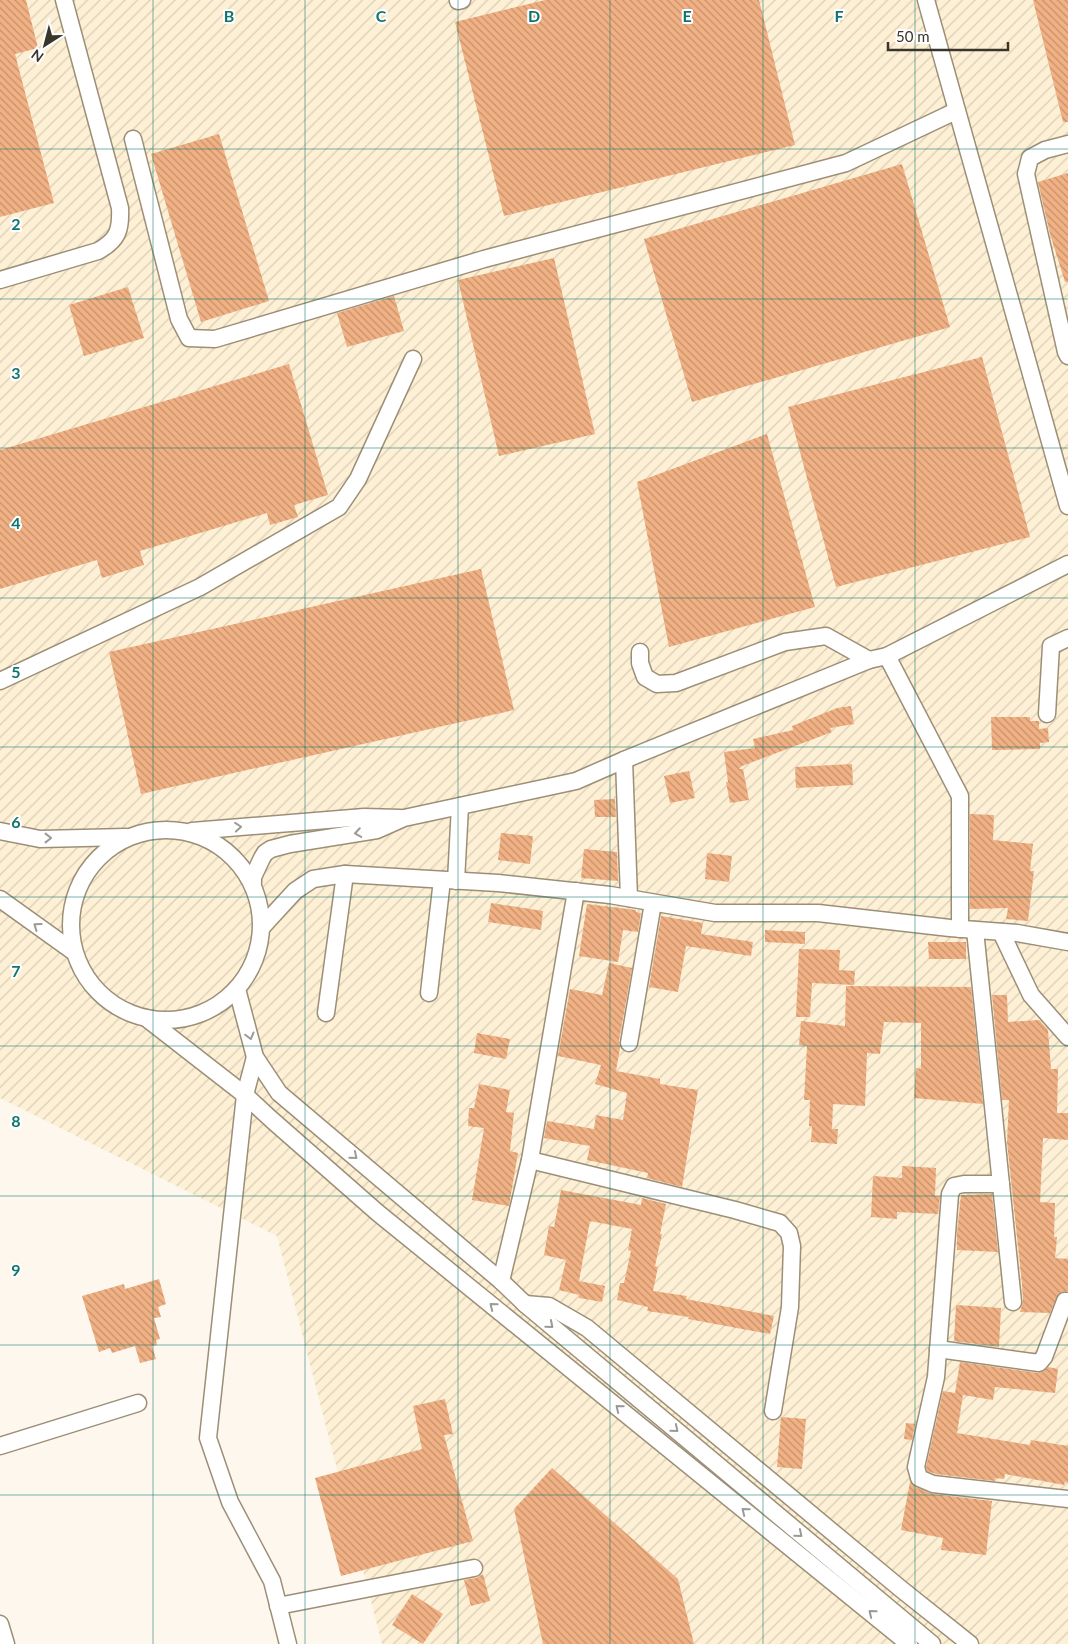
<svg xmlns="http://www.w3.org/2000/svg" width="1068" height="1644" font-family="Lato,sans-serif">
	<defs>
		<pattern id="industrial-furrows" width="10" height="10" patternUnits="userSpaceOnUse" patternTransform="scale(1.25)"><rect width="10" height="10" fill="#fef0d5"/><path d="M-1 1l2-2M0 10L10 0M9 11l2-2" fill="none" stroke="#daceb7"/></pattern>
		<pattern id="building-back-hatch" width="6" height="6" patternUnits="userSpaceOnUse" patternTransform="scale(1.25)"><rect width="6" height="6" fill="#f1b184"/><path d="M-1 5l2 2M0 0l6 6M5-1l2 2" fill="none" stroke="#c4916c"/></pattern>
	</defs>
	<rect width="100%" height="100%" fill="#fdf7ed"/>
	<path fill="url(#industrial-furrows)" d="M0,0H1068V1644H382L277,1236L0,1098Z"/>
	<g fill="url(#building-back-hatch)">
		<path d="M0,0H26L38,48L15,54L54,203L0,217Z"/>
		<path d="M545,0H759L795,145L504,216L455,22Z"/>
		<path d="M1033,0H1068V122H1063Z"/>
		<path d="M219,134L269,301L201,322L151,154Z"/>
		<path d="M902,164L950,327L692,402L644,239Z"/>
		<path d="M1068,173V282H1065L1050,234L1038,182Z"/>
		<path d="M554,258L595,434L499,456L458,280Z"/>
		<path d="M128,287L144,338L84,356L69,305Z"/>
		<path d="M394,296L404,331L347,347L337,313Z"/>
		<path d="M982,357L1030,537L836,587L788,407Z"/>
		<path d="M289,364L328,495L294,505L298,517L270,525L267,513L140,551L144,565L102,578L97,560L0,589V450Z"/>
		<path d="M767,434L815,607L669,647L637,482Z"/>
		<path d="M481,569L514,710L141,794L109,652Z"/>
		<path d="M851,706L854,724L830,728L832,732L742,766L739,769H743L749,800L730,803L726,782H728L724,752L755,748L753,739L793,730L792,726L837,708Z"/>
		<path d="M991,717H1030V721H1039V729L1048,728L1049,742L1040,743V749L992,750Z"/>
		<path d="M852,764L853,785L796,788L795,767Z"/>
		<path d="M689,771L695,798L670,803L664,776Z"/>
		<path d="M615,799L616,817H595L594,800Z"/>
		<path d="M970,814L994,815L993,840L1033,844L1030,871H1034L1028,921L1006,919L1008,908L970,909Z"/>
		<path d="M501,833L533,836L530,864L498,860Z"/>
		<path d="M584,849L617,852L618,881L581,878Z"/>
		<path d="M707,853L732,856L729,882L705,879Z"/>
		<path d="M491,903L543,911L541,930L488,922Z"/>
		<path d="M587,904L636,910V912L641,913L638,932L623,930L618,962L579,956Z"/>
		<path d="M661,916L703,923L701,934L753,942L751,956L686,946L678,992L649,987Z"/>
		<path d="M765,930L805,932V944L765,942Z"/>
		<path d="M928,942H966V959H929Z"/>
		<path d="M799,949L840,950L839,970L855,971L854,985L812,983L810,1017H796Z"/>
		<path d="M609,963L632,968L619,1041L620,1048L616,1071L660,1079V1084L698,1090L682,1187L647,1178L648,1173L587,1160L590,1146L544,1138L547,1121L594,1129L596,1115L623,1120L627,1093L595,1084L601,1065L558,1056L570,989L602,995Z"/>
		<path d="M846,986L971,987L983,1104L914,1098L916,1068L921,1069V1023L884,1022L880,1054L867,1053L865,1106L833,1104L832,1129H838L837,1144L811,1142L812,1126H809L810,1100H804L807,1046L799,1045L801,1021L845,1026Z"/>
		<path d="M992,995H1007L1008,1022L1039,1020L1048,1030L1051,1069H1058L1057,1113H1068V1140L1043,1138L1040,1202L1055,1203L1054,1237H1057L1055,1258L1068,1259V1291L1059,1293L1050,1313L1020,1312L1023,1301L1022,1284L1007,1142L1009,1100H1002Z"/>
		<path d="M477,1033L510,1039L506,1059L474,1053Z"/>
		<path d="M479,1084L510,1090L506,1112L514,1113L510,1151L518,1153L509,1206L472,1200L484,1128L468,1126L469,1108H474Z"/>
		<path d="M902,1166L936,1168L935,1196H940L938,1214L897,1212V1219L871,1217L873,1176L902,1178Z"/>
		<path d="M561,1190L641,1205L642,1198L666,1204L660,1234H662L655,1266L658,1267L653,1291L687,1296L686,1299L774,1316L770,1334L688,1319L689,1317L647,1311L648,1307L617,1300L620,1283H624L631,1251L628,1250L632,1229L590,1221L579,1281L605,1286L602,1302L579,1298V1295L559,1290L566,1260L544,1255L549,1226L554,1227Z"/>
		<path d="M992,1194L998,1252L957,1250V1233L961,1195Z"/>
		<path d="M159,1279L166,1304L158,1307L161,1317L154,1318L160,1339L156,1340L157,1345L152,1346L156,1359L140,1363L135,1346L112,1353L110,1348L99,1352L82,1296L124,1284L125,1289Z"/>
		<path d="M956,1305L1001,1308L999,1347L954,1341Z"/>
		<path d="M960,1362L1038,1373L1043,1372L1048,1367L1058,1369L1055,1393L995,1387L993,1400L963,1395L957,1433L1030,1445L1031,1440L1068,1446V1483L1065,1482L1064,1485L1005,1474L1004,1479L995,1478V1481L936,1474L927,1471L926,1467L943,1391L955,1393Z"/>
		<path d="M445,1399L453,1434L444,1435L473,1541L341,1576L315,1478L422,1449L413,1406Z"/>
		<path d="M781,1417L806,1419L802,1469L777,1467Z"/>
		<path d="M906,1423L915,1424L912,1440L904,1439Z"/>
		<path d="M552,1468L678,1579L694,1644H543L514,1509Z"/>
		<path d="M910,1482L915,1487L932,1494L992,1501L986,1555L941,1550L943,1538L901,1530Z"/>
		<path d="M483,1574L490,1601L471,1606L464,1580L476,1578Z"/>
		<path d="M412,1594L443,1614L423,1644L392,1625Z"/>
	</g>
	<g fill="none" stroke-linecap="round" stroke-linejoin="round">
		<g stroke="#9c8f77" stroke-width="19">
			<g id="minor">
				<path d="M926,0L1068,506"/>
				<path d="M458,1L462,0"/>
				<path d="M133,139L179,319L189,338L215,339L484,259L846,163L956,111"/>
				<path d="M1068,144L1045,150L1030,158L1026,174L1066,352L1068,356"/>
				<path d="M0,280L98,251C118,240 121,230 120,208L64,0"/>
				<path d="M640,652V663L645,677L657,684L676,683L785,642L826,636L869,660"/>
				<path d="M887,656L960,796V929"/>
				<path d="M0,681L200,587L339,507L358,479L413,359"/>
				<path d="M1047,714L1051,646L1068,638"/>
				<path d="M624,760L629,898"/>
				<circle cx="166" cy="925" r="95"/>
				<path d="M0,831L40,839L126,837"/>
				<path d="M192,831L364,817L400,818"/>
				<path d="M456,881L460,806"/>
				<path d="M253,883V877L262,858L265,853L271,849L290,844L377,830L404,818L576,781L624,760L869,660L887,656L1068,564"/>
				<path d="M0,899L74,952"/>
				<path d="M262,927L295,891L313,879L345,874L498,883L610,895L715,913H818L950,928L1017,933L1068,942"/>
				<path d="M975,930L1013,1302"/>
				<path d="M1001,932L1031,995L1068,1037"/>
				<path d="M237,989L255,1057L279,1093L501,1281L525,1304L932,1644"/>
				<path d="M429,993L442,880"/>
				<path d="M326,1013L345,874"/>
				<path d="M146,1018L245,1095L272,1120L378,1213L909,1644"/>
				<path d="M629,1043L653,903"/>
				<path d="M255,1057L245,1095L208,1438L230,1502L272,1581L288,1644"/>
				<path d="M530,1160L735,1210L780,1223L789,1233L792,1246L790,1307L773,1411"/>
				<path d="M1001,1184H964L954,1186L950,1194L936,1377L916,1467L919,1478L933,1484L1068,1499"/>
				<path d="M501,1281L530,1160L576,891"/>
				<path d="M525,1304L549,1306L587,1328L901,1589L970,1644"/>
				<path d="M938,1349L1039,1363L1044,1357L1065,1301H1068"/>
				<path d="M0,1446L138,1403"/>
				<path d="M278,1606L474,1568"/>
				<path d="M0,1624L6,1644"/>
			</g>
		</g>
		<use href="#minor" stroke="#fff" stroke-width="16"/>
	</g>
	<defs><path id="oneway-chevron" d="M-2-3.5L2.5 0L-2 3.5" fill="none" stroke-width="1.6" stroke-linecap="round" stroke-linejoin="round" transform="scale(1.25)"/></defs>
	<g stroke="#9c9a95">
		<use href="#oneway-chevron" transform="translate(238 827) rotate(-5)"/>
		<use href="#oneway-chevron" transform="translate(358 833) rotate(171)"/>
		<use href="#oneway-chevron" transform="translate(48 838)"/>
		<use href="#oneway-chevron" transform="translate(37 926) rotate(-144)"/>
		<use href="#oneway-chevron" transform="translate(250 1036) rotate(75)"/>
		<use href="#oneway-chevron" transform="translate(354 1156) rotate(40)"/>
		<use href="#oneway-chevron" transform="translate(493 1306) rotate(-141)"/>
		<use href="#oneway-chevron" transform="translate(550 1325) rotate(40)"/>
		<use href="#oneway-chevron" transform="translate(619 1408) rotate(-141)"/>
		<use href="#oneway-chevron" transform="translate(675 1429) rotate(40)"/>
		<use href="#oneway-chevron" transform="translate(745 1511) rotate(-141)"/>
		<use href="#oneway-chevron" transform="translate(799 1534) rotate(40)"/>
		<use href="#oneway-chevron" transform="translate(872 1613) rotate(-141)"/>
	</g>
	<path fill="none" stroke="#0f766e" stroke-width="1" stroke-opacity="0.55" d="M153,0V1644M305,0V1644M458,0V1644M610,0V1644M763,0V1644M915,0V1644M0,149H1068M0,299H1068M0,448H1068M0,598H1068M0,747H1068M0,897H1068M0,1046H1068M0,1196H1068M0,1345H1068M0,1495H1068"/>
	<g font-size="16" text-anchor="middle" font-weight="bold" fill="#0f766e" stroke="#fff" stroke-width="4" stroke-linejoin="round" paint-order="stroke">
		<text x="229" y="22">B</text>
		<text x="381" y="22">C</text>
		<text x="534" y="22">D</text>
		<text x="687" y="22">E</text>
		<text x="839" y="22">F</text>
		<text x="16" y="230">2</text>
		<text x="16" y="379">3</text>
		<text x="16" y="529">4</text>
		<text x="16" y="678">5</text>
		<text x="16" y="828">6</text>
		<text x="16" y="977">7</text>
		<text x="16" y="1127">8</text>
		<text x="16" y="1276">9</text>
	</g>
	<g transform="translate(45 45) rotate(216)" stroke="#ffffff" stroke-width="4" paint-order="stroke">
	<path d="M0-4L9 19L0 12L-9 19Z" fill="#3a352b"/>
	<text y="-8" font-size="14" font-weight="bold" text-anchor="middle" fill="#3a352b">N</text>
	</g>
	<path d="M888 42v8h120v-8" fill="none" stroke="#3a352b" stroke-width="2.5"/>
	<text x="896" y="42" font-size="15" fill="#3a352b" stroke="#ffffff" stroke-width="4" paint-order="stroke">50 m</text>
</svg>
